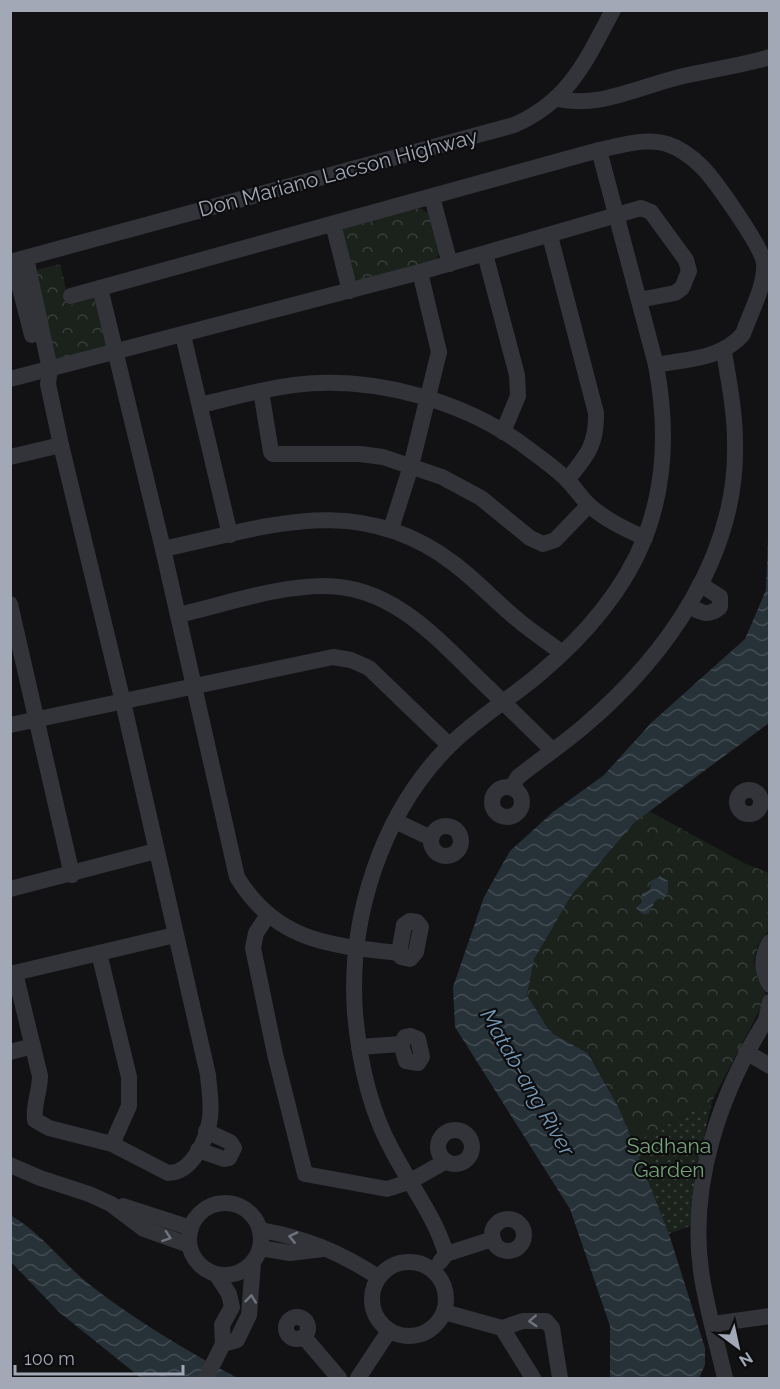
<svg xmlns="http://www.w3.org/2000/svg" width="780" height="1389" font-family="Raleway,sans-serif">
	<defs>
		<pattern id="park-crowns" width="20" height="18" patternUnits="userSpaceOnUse" patternTransform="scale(1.5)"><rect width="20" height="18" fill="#1a221b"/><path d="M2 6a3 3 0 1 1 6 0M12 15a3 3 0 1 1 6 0" fill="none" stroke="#383f3a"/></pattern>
		<pattern id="garden-dots" width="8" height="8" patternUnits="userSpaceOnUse" patternTransform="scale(1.5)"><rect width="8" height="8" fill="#1a221b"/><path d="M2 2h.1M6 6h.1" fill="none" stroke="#383f3a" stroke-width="1.8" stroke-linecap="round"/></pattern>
		<pattern id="water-waves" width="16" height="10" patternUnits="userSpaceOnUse" patternTransform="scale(1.5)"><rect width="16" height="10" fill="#273138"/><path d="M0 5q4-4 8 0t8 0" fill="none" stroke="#434c53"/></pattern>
	</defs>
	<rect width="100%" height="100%" fill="#121214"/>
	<g fill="url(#park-crowns)">
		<path d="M420,208L428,213L439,253L436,261L358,280L351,277L341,236L344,228Z"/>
		<path d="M60,264L70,305L94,298L106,348L55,361L32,271Z"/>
		<path d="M649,811L744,863L769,873V930L758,945L754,960L757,978L767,996L712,1101L632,1144L619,1108L589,1053L550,1032L527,995L533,959L571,896L635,822Z"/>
	</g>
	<path fill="url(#garden-dots)" d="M712,1101L695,1177L693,1225L669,1234L632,1144Z"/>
	<g fill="url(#water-waves)">
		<path d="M769,513V723L635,822L571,896L534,959L527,995L550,1032L588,1053L619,1108L669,1234L705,1348V1365L699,1378H610V1326L570,1209L455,1027L453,987L484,897L510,851L553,812L604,775L651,723L745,639L766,590Z"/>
		<path d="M660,876L668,881V892L663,898L656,900L648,914H643L636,908L642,902V893L650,890L651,881Z"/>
		<path d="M10,1215C42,1233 62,1263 90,1285C136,1321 186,1350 237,1378H141L59,1312L11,1262Z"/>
	</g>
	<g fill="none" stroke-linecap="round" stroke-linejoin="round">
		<g stroke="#323439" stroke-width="16">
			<path d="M557,99C602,109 644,84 688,75C715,69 743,65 770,57"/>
			<path d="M432,197L450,264"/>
			<path d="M333,224L350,291"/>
			<path d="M550,236L596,413C597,445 586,457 567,480"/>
			<path d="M485,254L517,375L518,396L503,432"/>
			<path d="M13,261L32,335"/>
			<path d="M10,262L514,125C569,101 586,61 613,10"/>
			<path d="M100,288L163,549L237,877C276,942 330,945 399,953L401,957L410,959L416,952L421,927L417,922L410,921L404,925L399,953"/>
			<path d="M71,296L599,150C620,146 646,137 667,144C680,148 693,158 702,167C715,180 762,247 764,263C766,285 750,313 743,334C722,359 687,359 656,365"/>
			<path d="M183,335L230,535"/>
			<path d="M10,379L420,272L641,208L651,212L686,260L689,271L682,288L675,293L639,300"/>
			<path d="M261,391L271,452L273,454H360L383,457L442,477L481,498L530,538L543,544L555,540L589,505"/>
			<path d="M200,405C231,398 262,389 294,385C373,375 467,401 530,450C543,460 558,470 569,482C576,489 582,499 590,506C606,520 625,529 645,538"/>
			<path d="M10,457L61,445"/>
			<path d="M391,529L411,466L439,352L420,272"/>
			<path d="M163,549C267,527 358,491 453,563C476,580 496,602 518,620C532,632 548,642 562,653"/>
			<path d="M10,604L72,875"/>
			<path d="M689,606C702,613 708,617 720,607V597L700,584"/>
			<path d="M178,615C226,604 276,586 325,586C390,586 434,635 477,677C502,701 527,725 552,750"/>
			<path d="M10,725L333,657L351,660L369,668L449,745"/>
			<path d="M512,787L518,777C539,760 562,745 583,727C666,657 738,556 735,443C735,412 729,382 724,352"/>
			<circle cx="507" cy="802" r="15"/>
			<circle cx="749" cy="802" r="12"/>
			<path d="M395,821L431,838"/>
			<circle cx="446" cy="841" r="15"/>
			<path d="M10,889L156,851"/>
			<path d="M268,915L256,933L253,948L275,1054L305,1174L387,1189L409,1182L446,1161"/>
			<path d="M770,942C761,956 761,971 770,985"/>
			<path d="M99,953L129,1077V1106L112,1144"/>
			<path d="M15,973L40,1076C40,1091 33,1105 35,1120L49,1128L112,1144L168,1173C192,1173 207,1140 210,1118C212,1104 209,1088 208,1075L123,702L61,445L48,384L50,369L26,258"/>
			<path d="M10,974L175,935"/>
			<path d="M770,1002L766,1020L770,1017"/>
			<path d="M411,1036L418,1039L422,1057L418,1063L406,1061L401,1044L405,1037Z"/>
			<path d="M359,1047L401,1044"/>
			<path d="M10,1052L33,1046"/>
			<path d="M746,1052L770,1066"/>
			<circle cx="455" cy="1147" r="17"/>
			<path d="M198,1150L224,1159L229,1158L234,1148L230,1142L206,1131"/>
			<path d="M10,1165L40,1178L89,1194L111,1204L144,1229L189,1245"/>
			<circle cx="225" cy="1239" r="36"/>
			<path d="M123,1206L191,1228"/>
			<circle cx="508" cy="1235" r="16"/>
			<path d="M261,1230C305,1238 340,1252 378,1277"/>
			<path d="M260,1248L290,1253L323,1249"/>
			<path d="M446,1254C435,1216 410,1185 392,1150C370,1110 359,1059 355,1013C348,918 382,813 449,746C476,719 508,700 537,676C640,590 681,499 656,365L599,150"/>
			<circle cx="409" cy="1299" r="37"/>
			<path d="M440,1262L446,1254L493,1239"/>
			<path d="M444,1312L502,1328L523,1321H546L552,1328L560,1378"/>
			<circle cx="297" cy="1328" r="11"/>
			<path d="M713,1324L770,1316"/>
			<path d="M502,1328L533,1378"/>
			<path d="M304,1337L339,1378"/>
			<path d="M223,1344L237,1340L249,1315L253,1263"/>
			<path d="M206,1378L223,1344L222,1325L232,1307L229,1294L216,1274"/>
			<path d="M358,1378L389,1331"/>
			<path d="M725,1378C717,1343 706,1307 701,1271C689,1184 720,1093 766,1020"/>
		</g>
	</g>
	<defs><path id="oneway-chevron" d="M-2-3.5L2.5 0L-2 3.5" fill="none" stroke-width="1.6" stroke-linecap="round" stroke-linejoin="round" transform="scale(1.5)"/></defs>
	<g stroke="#70747e">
		<use href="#oneway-chevron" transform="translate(167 1237) rotate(19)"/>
		<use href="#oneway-chevron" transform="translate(293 1237) rotate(-167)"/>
		<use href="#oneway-chevron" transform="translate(251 1299) rotate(-84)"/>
		<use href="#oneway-chevron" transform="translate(533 1321) rotate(177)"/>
	</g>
	<g text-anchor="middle" stroke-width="4.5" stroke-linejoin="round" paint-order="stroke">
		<g font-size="21" fill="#a2a8b6" stroke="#0d0d0f">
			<text transform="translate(338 173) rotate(-15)" y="7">Don Mariano Lacson Highway</text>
		</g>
		<g font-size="21" fill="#76a378" stroke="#0d0d0f">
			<text x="669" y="1153">Sadhana<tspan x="669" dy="24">Garden</tspan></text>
		</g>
		<g font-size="22" font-style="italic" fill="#7498b5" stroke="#0d0d0f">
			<text transform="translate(528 1082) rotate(60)" y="8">Matab-ang River</text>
		</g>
	</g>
	<rect width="780" height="1389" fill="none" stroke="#a2a8b6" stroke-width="24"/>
	<g transform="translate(738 1347) rotate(147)" stroke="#0d0d0f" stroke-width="4.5" paint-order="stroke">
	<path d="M0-4.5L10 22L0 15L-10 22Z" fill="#a2a8b6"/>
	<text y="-9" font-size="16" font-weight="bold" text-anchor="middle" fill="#a2a8b6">N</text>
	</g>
	<path d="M15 1365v9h168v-9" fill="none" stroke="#a2a8b6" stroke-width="3"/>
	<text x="24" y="1365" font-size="18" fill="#a2a8b6" stroke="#0d0d0f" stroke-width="4.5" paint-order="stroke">100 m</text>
</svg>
